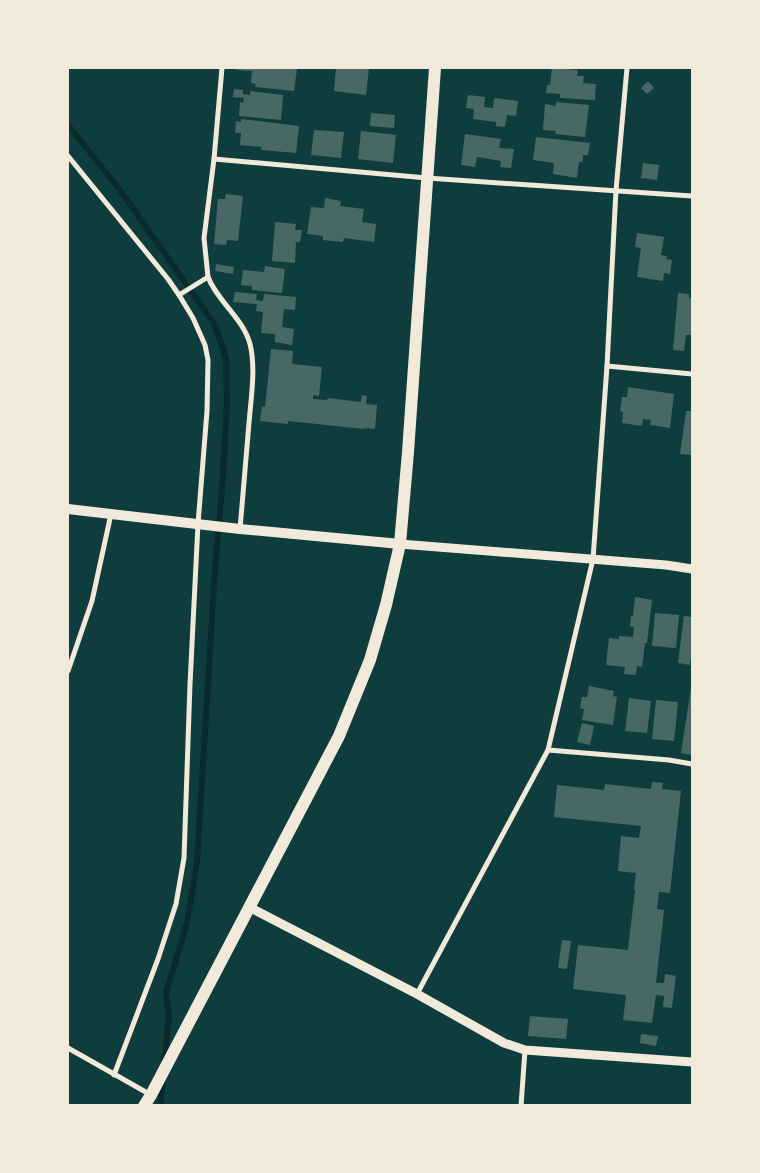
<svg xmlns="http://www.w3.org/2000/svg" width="760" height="1173" font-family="Roboto,sans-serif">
	<rect width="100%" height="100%" fill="#0f3d3e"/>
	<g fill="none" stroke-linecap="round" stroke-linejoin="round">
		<g stroke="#0a2a2b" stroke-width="6">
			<path d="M68,125L120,190L215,325L226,358L227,402L225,441L222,489L215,569L197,862L187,923L166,993L169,1017L164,1062"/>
			<path d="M160,1106L163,1079"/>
		</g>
	</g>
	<g fill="#486865">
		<path d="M237,68L297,69L294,91L255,87L256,84L251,83L252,71L236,70Z"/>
		<path d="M336,68H369L366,95L334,91Z"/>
		<path d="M552,68L578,70L577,76H584L583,83L596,84L595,100L560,98V94L546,93L547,85H550Z"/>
		<path d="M648,81L654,88L647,94L641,88Z"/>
		<path d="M234,89L243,90V94L250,95V91L283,95L281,120L239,116L240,102L243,103L244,98L233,97Z"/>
		<path d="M468,95L485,97L484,107L493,108L494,98L518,101L516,116L507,115L505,127L496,126V122L473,119L474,109L466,108Z"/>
		<path d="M556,102L589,105L585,137L555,134L556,131L543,130L545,104L556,106Z"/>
		<path d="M371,113L395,115L394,128L370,126Z"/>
		<path d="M241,119L299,126L296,153L261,150L262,147L240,145L241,133H235L236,121L241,122Z"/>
		<path d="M314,130L344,132L341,158L311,155Z"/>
		<path d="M361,131L396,135L393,163L358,159Z"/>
		<path d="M465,134L501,139L499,148L514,149L511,168L500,167L501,161L477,157L475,167L461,165Z"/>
		<path d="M536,137L590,143L588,155H583V162H579L577,178L553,174L554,163L533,160Z"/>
		<path d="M643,163L659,165L657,180L641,178Z"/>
		<path d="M226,194L243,196L238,241L227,240L226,245L214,244L218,199H225Z"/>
		<path d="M325,198L341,201L340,206L364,209L362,222L376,224L374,242L344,238L343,242L323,240V236L307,234L311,207L324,208Z"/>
		<path d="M275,222L296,224L295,230H302L300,242H296L295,263L272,261Z"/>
		<path d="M637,233L664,237L661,255L667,256L666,259L672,260L670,274L664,273L663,281L637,277L641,248L635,247Z"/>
		<path d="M216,264L234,267L233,274L215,271Z"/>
		<path d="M265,266L285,269L282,293L252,290V286L241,285L243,270L264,272Z"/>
		<path d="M235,292L257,294L256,300L263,301L264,294L296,297L295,310L284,309L282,327L294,329L292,345L275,342V334L261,333L263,312L256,311L257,304L233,302Z"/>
		<path d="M678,293L689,294V298H692V335H686L684,351L673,350Z"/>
		<path d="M271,349L293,351L292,364L322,367L319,396L313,395V399L327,400L328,398L361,402L362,395L367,396L366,404L377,405L375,429L364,428V429L288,421V424L260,421L262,406L265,407Z"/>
		<path d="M628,387L674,394L670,428L650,425L651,420L643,419L642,426L622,423L623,412L620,411L622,397H627Z"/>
		<path d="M686,411H692V455L680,454Z"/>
		<path d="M635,597L652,600L647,643H645L642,667L637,666L636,675L624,674L625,667L606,665L609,638L619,639V636L633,637L634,627L630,626L631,616H633Z"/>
		<path d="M655,613L679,615L676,648L652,646Z"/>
		<path d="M684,616L692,617V660H690V665L678,663Z"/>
		<path d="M589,686L614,691L613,696L617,697L613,725L582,720L584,709L580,708L582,697H587Z"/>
		<path d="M691,688H692V755L681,753Z"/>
		<path d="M629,698L651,701L647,733L625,731Z"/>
		<path d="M656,700L678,702L674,741L652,739Z"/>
		<path d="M582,723L594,726L590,745L577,742Z"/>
		<path d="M652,782L663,783L662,789L681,791L670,893L659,892L657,909L664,910L656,983H664L665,974L676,976L672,1008L663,1007L664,996L656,995L652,1023L623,1020L626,995L573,989L578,945L628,950L635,890H634L636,873L618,871L621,836L639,838L641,826L554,817L557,785L604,790L605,784L651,789Z"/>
		<path d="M562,940L571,941L567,969L558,968Z"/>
		<path d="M530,1016L568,1019L566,1039L528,1036Z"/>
		<path d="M641,1034L658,1036L656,1046L640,1043Z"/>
	</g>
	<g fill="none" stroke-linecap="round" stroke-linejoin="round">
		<g stroke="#f1e9da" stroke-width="5">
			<path d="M68,156L168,279L179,295L193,318L205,345L208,360L207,411L198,524L190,684L184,858L176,904L158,959L114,1075"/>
			<path d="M214,159L427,178L692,196"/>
			<path d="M208,277C217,301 243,318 250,344C256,368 251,398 249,423C246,459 243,494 240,529"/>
			<path d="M179,295L208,277L204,238L214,159L222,68"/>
			<path d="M607,366L692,374"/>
			<path d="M68,671L92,601L111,514"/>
			<path d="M548,750L669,760L692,764"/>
			<path d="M417,994L548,750L593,559L607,366L616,190L627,68"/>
			<path d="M68,1048L151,1095"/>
			<path d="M521,1106L525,1050"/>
		</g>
		<g stroke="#f1e9da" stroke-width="9">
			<path d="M400,544L666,565L692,569"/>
			<path d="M249,907L417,994L504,1043L525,1050L692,1062"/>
		</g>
		<path stroke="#f1e9da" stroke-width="10" d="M68,509L240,529L400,544"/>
		<path stroke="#f1e9da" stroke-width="12" d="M144,1106L151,1095L339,736L370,660L386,605L400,544L408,452L435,68"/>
	</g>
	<rect width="760" height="1173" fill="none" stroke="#f1e9da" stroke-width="138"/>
</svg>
